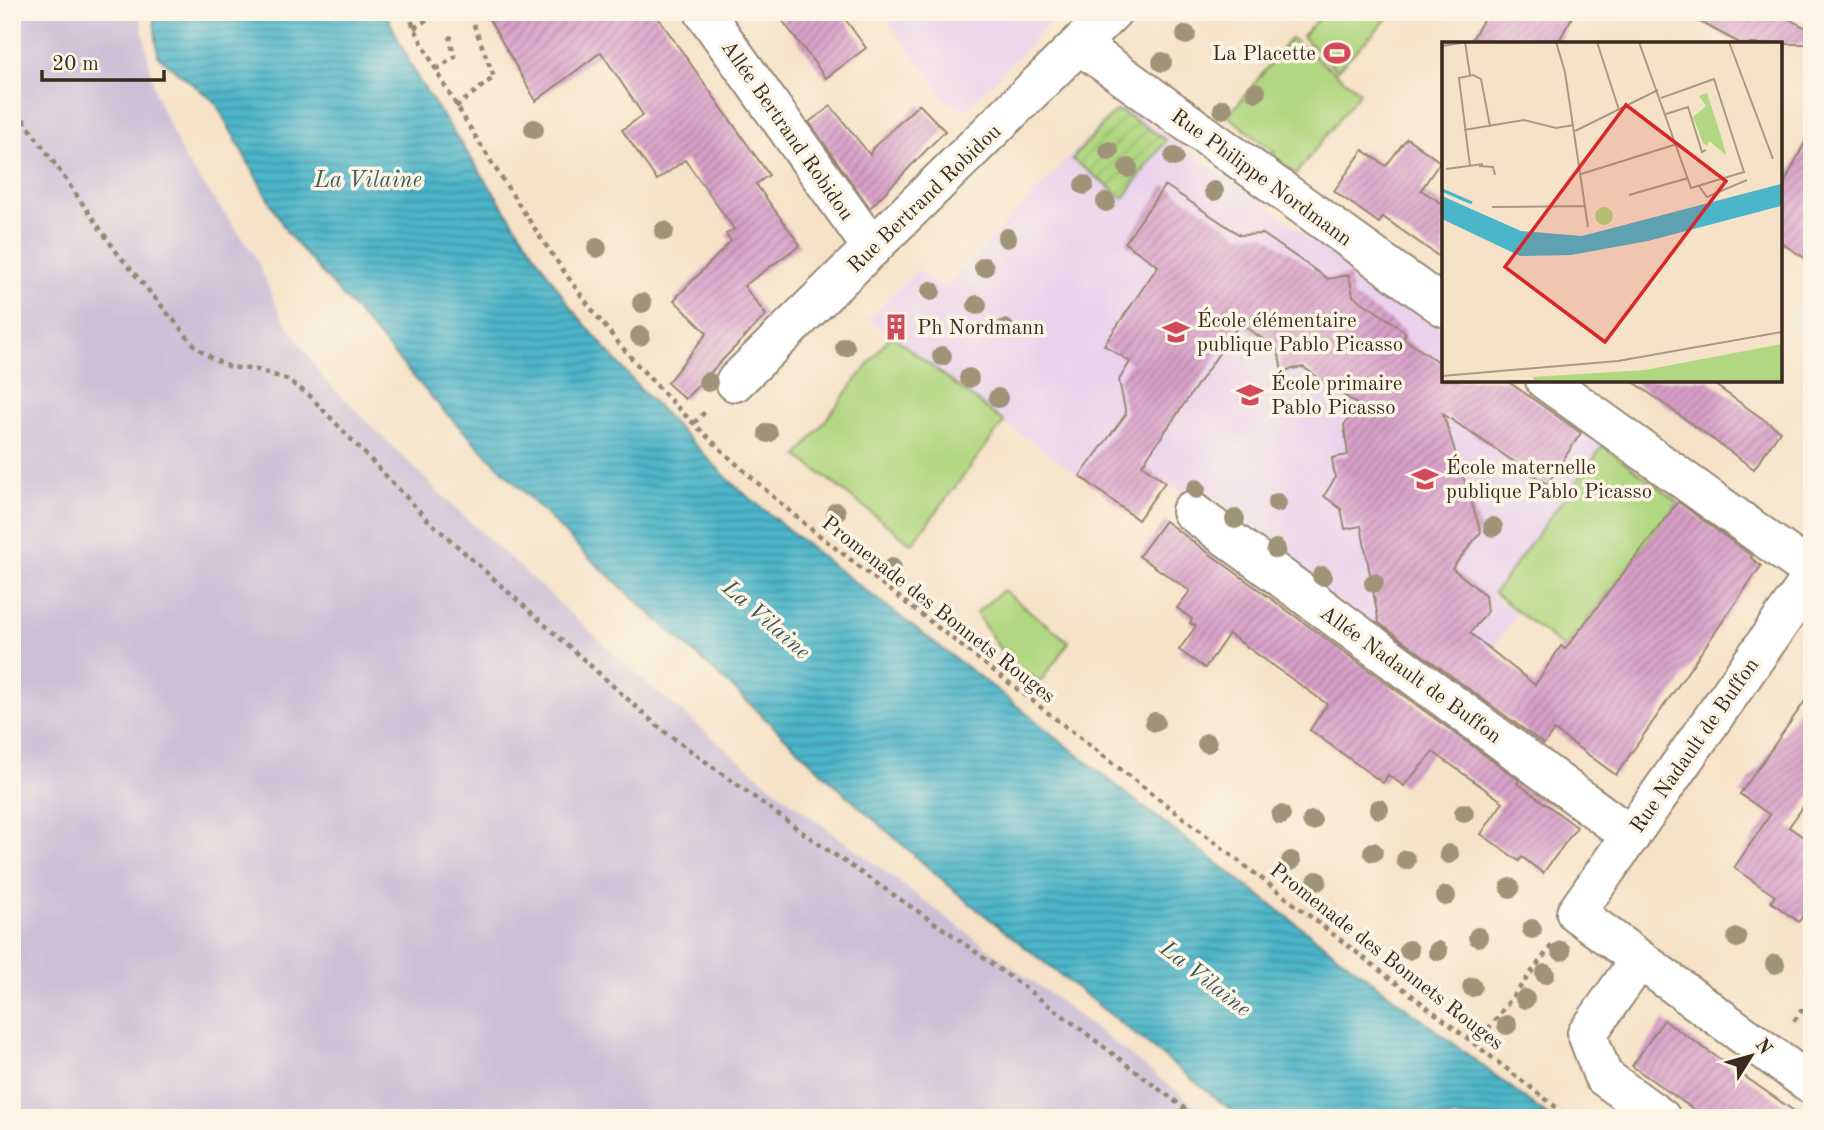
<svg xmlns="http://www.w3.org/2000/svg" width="1824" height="1130" font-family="'Old Standard TT',serif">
	<defs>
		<pattern id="garden-furrows" width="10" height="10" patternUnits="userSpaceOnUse" patternTransform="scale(1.75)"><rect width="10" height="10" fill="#b1d781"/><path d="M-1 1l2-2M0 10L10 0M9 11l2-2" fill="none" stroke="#99b96f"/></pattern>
		<pattern id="water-rules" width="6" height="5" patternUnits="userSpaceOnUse" patternTransform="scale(1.75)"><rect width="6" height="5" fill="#4bb5c9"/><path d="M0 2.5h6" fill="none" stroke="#4093a3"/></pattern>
		<pattern id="building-hatch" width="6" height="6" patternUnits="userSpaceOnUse" patternTransform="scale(1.75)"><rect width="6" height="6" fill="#d89fc9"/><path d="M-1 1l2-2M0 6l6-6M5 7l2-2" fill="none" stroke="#b082a3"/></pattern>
	</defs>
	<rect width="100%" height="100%" fill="#fcf5e5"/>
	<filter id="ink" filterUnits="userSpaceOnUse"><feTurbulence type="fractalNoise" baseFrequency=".0143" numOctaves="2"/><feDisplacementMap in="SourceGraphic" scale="14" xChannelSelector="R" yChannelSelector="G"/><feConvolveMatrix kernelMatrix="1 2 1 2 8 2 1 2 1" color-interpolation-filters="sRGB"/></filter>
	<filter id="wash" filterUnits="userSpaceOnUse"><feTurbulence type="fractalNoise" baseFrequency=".00686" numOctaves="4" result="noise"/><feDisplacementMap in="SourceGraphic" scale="28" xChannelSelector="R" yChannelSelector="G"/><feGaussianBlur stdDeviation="1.57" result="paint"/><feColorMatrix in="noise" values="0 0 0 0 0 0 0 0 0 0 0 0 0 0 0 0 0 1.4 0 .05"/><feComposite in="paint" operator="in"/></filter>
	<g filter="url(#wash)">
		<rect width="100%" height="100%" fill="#f6e2c8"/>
		<g fill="#ead1ec">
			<path d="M881,12H1061L966,110L949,103Z"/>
			<path d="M1121,103L1444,333V380H1509L1603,446L1492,596L1517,614L1459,694L1107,440L1080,476L1004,422L868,319L917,270L944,289Z"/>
		</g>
		<path fill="#cabfd6" d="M12,12H139L155,93L184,158L254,254L280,314L323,378L458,511L649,685L783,796L1063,1004L1211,1118H12Z"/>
		<g fill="#b1d781" stroke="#768050" stroke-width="2">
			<path d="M1325,12H1394L1337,70L1302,36Z"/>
			<path d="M1291,38L1360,92L1296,174L1273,156L1275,153L1228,116Z"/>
			<path d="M891,335L1004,422L912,544L798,456Z"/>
			<path d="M1603,446L1678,502L1565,649L1494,593Z"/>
			<path d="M1003,590L1069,642L1040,682L1028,673L1019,678L976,613Z"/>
		</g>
		<path fill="url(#garden-furrows)" stroke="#768050" stroke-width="2" d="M1121,111L1166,140L1124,198L1072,159L1114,112Z"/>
		<path fill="url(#water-rules)" stroke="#437074" stroke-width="2" d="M153,12H385L418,79L571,308L641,390L735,486L823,558L997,690L1137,802L1551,1118H1241L963,898L846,795L735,690L585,554L442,409L287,233L215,102L158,56Z"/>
		<g id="blocks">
			<g fill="url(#building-hatch)">
				<path d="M485,12H654L769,175L756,184L800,245L744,286L766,315L685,399L667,383L707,333L674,300L731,241L726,234L734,229L685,160L657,180L622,130L643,115L601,52L536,101Z"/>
				<path d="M776,12H840L866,48L826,78Z"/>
				<path d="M1488,12H1575L1557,44H1469Z"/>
				<path d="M1682,12H1775L1812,31V44H1741Z"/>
				<path d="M919,104L945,131L870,208L809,122L831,106L870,155L872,149Z"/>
				<path d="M1812,128V263L1780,242V192Z"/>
				<path d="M1407,138L1440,162L1421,190L1444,205V260L1383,217L1379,223L1334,191L1363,150L1386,166Z"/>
				<path d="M1165,185L1240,235L1263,234L1328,279L1349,275L1353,296L1392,322L1406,333L1403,338L1444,366V380H1506L1581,433L1547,484L1443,414L1481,532L1452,568L1485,595L1487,612L1470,633L1535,685L1561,646L1565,649L1678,502L1752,556L1751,558L1761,566L1616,775L1554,730L1544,744L1379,623L1361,526L1345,529L1341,509L1324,496L1335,478L1332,458L1348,455L1344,425L1358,405L1303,367L1282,371L1278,350L1240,323L1142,465L1165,482L1138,520L1080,476L1126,414L1119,380L1130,362L1104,345L1158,266L1125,243Z"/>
				<path d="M1631,380H1708L1780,431L1754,469Z"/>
				<path d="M1165,521L1519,780L1517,783L1577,827L1543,873L1522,857L1519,861L1481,834L1503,802L1433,752L1404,786L1388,775L1383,783L1310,730L1327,704L1229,634L1205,668L1179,650L1196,626L1190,623L1192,619L1177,608L1190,591L1139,556Z"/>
				<path d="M1812,691V794L1789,827L1812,843V921L1803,915L1799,922L1771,902L1775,896L1734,868L1770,815L1740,794Z"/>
				<path d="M1664,1020L1804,1118H1706L1632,1066Z"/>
			</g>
		</g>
	</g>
	<g filter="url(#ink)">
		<use href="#blocks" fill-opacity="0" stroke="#988673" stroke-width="2"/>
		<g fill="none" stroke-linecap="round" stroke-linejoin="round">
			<g stroke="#988673" stroke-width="42">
				<g id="minor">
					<path d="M704,12L872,248"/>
					<path d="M1080,45L1444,307"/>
					<path d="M1545,380L1812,572"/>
					<path d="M735,382L1112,12"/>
					<path d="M1191,511L1631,836"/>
					<path d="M1812,577L1576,913L1812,1085"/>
					<path d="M1639,960L1587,1034L1603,1076L1661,1118"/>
				</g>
			</g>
			<g stroke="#988673" stroke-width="4.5" stroke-dasharray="5 5" stroke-linecap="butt">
				<path d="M407,12C433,69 466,122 499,174C536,231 573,288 616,340C674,409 742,471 811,529L1570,1118"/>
				<path d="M414,28L439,12"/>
				<path d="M436,69L455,57L450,40L452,32"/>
				<path d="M12,103L118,254L196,347L213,359L230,367L258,370L286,379L309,395L427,519L661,729L813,840L951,934L1070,1021L1197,1118"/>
				<path d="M456,107L494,77L469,12"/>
				<path d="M694,423L708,409"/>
				<path d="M1794,1021L1812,996"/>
				<path d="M1476,1045L1552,945"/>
			</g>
			<use href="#minor" stroke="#fff" stroke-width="38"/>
		</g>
		<g fill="#9f9478">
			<circle cx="1186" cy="35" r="10"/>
			<circle cx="1162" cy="62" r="10"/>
			<circle cx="1256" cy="92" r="10"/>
			<circle cx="1223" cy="109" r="10"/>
			<circle cx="534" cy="129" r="10"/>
			<circle cx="1109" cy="151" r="10"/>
			<circle cx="1174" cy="157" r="10"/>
			<circle cx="1128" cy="168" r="10"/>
			<circle cx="1084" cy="185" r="10"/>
			<circle cx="1214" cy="191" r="10"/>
			<circle cx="1106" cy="202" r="10"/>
			<circle cx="664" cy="231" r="10"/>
			<circle cx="1007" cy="238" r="10"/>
			<circle cx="597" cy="248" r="10"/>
			<circle cx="984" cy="267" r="10"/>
			<circle cx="931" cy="291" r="10"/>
			<circle cx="642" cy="303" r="10"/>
			<circle cx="977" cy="305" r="10"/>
			<circle cx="1005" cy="329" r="10"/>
			<circle cx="640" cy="336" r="10"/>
			<circle cx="845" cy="347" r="10"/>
			<circle cx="942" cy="356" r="10"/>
			<circle cx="969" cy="378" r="10"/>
			<circle cx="708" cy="382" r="10"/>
			<circle cx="998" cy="398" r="10"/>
			<circle cx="768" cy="433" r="10"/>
			<circle cx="1196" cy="489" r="10"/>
			<circle cx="1277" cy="503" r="10"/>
			<circle cx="836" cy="512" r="10"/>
			<circle cx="1235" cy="519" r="10"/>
			<circle cx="1493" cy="527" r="10"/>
			<circle cx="1276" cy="549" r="10"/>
			<circle cx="892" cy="568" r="10"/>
			<circle cx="1322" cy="576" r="10"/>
			<circle cx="1374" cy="583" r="10"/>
			<circle cx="1155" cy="722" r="10"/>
			<circle cx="1207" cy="743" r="10"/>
			<circle cx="1379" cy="809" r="10"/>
			<circle cx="1464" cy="813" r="10"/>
			<circle cx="1281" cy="815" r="10"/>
			<circle cx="1312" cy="821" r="10"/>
			<circle cx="1373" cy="852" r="10"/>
			<circle cx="1449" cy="854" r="10"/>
			<circle cx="1406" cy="860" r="10"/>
			<circle cx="1291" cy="861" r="10"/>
			<circle cx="1317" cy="881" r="10"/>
			<circle cx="1510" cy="888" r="10"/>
			<circle cx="1446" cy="896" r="10"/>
			<circle cx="1532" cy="929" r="10"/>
			<circle cx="1478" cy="937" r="10"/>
			<circle cx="1737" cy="938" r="10"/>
			<circle cx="1409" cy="950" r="10"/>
			<circle cx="1438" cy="951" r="10"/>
			<circle cx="1561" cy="951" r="10"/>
			<circle cx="1775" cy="964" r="10"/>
			<circle cx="1545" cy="974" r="10"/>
			<circle cx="1472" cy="987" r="10"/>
			<circle cx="1525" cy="999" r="10"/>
			<circle cx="1507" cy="1025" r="10"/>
		</g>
	</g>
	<defs>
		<g id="stadium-bare" transform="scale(2.1)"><path d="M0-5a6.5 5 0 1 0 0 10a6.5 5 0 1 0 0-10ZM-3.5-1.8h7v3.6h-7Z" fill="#d1495b" stroke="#fcf5e5" stroke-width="2.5" paint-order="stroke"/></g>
		<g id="building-bare" transform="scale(2.1)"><path d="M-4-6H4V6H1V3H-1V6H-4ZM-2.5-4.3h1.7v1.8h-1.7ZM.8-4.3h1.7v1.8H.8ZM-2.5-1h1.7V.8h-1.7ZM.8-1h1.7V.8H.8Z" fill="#d1495b" stroke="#fcf5e5" stroke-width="2.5" paint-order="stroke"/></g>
		<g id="school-bare" transform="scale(2.1)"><path d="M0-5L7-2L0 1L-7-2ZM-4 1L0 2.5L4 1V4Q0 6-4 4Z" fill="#d1495b" stroke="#fcf5e5" stroke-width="2.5" paint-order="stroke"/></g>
	</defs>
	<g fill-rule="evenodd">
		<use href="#stadium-bare" x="1337" y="53"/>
		<use href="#building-bare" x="896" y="327"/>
		<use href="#school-bare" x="1176" y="332"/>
		<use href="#school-bare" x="1250" y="395"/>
		<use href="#school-bare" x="1425" y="479"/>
	</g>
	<g text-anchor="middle" stroke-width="7" stroke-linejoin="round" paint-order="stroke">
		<g font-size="21" fill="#3b2a1e" stroke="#fcf5e5" text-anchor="start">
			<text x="1316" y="60" text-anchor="end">La Placette</text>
			<text x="1197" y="327">École élémentaire<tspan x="1197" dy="24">publique Pablo Picasso</tspan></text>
			<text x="917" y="334">Ph Nordmann</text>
			<text x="1271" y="390">École primaire<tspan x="1271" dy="24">Pablo Picasso</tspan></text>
			<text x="1446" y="474">École maternelle<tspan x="1446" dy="24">publique Pablo Picasso</tspan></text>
		</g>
		<g font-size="21" fill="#3b2a1e" stroke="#fcf5e5">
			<text transform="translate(788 130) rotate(55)" y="7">Allée Bertrand Robidou</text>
			<text transform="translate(1262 177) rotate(36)" y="7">Rue Philippe Nordmann</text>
			<text transform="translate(924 198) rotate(-44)" y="7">Rue Bertrand Robidou</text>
			<text transform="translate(939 609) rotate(38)" y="7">Promenade des Bonnets Rouges</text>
			<text transform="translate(1411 674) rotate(36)" y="7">Allée Nadault de Buffon</text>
			<text transform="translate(1694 745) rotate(-55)" y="7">Rue Nadault de Buffon</text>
			<text transform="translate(1387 956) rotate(38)" y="7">Promenade des Bonnets Rouges</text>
		</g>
		<g font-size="23" font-style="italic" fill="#415b5a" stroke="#fcf5e5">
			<text x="368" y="187">La Vilaine</text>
			<text transform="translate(767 619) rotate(41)" y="8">La Vilaine</text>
			<text transform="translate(1206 978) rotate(38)" y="8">La Vilaine</text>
		</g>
	</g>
	<g transform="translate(1442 42)">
		<rect width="340" height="340" fill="#f6e2c8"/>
		<path d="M265,51L279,94L284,113L267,99L266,104L261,101L251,75L264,64L257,54ZM153 174a9 9 0 1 1 18 0a9 9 0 1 1-18 0ZM339,302V339H92L91,335L203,328Z" fill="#b1d781"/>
		<path d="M339,142V164L206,199L129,213L78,214L0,177V154L79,189L140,194Z" fill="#4bb5c9"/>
		<path fill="none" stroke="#4bb5c9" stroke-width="3.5" d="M0,148L30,161"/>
		<path fill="none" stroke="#ab9884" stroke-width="2" d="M23,0L28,33M114,0L123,30L146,185M155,0L177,68M197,0L249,146L302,130L272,37L219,56M287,0L331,117M0,4L25,0M224,72L246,65L260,110L264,108M22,88L82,78L114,86L132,83M133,89L216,48M28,124L17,36L31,33L39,37L48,84M37,124L51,125L53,133M4,127L41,122M139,132L235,102M257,144L265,155L305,138M187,153L246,136M50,165L143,164M0,334L176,319L340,290M67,339H98"/>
		<path fill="#d62828" fill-opacity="0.15" stroke="#d62828" stroke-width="3.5" d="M184,63L284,139L163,300L63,225Z"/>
		<rect width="340" height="340" fill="none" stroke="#3b2a1e" stroke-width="3.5"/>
	</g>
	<rect width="1824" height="1130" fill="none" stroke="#fcf5e5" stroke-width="42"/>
	<g transform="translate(1751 1056) rotate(53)" stroke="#fcf5e5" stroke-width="5" paint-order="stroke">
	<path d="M0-5L12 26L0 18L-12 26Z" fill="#3b2a1e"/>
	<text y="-10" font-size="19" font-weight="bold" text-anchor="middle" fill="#3b2a1e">N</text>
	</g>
	<path d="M42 70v10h122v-10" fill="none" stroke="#3b2a1e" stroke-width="3.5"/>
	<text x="52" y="70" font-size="21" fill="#3b2a1e" stroke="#fcf5e5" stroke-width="5" paint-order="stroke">20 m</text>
</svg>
